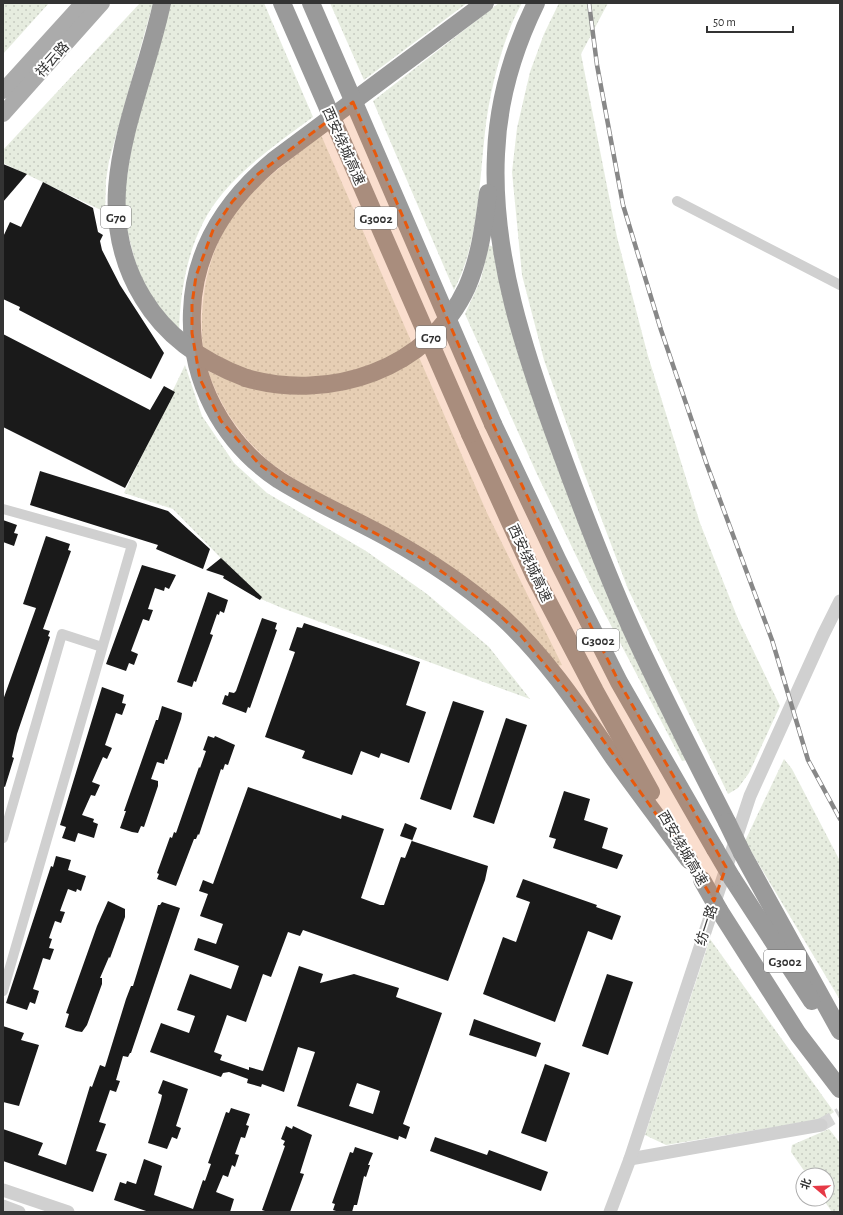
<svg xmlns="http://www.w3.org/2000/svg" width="843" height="1215" font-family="'Alegreya Sans','Noto Sans SC',sans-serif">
	<defs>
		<pattern id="grass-dots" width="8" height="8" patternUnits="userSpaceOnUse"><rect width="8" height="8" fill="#e6ecdf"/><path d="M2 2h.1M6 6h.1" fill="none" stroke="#c6cbc0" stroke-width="1.8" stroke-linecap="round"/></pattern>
	</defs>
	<rect width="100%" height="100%" fill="#fff"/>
	<g fill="url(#grass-dots)">
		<path d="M3,3H49L3,54Z"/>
		<path d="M140,3H153L109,161L106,180L105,212L3,163V150Z"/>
		<path d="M168,3H264L313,117C282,140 248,163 222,194C190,232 180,285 179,334L140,281L122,209L134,131Z"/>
		<path d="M330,3H467L364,80Z"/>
		<path d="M499,3H522C503,36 489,93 485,132C479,184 479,242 454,290L373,101Z"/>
		<path d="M559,3H608L581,54L617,237L648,356L700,523L738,619L780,706L749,773L738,788L728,794L628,589L583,470L544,360L522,275L512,172L517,128L530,72L544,34Z"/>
		<path d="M321,135L411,341L409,346L385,362L316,380L254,374L203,351C198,294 209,237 251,194C272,172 298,154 321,135Z"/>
		<path d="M489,245L493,247L525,373L687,760L682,761L593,591L536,472L465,314L481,279Z"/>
		<path d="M418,355L487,513L562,665L556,666L529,635L272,464C242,438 221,409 208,371C266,399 328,403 387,375C398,370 408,362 418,355Z"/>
		<path d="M185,365L202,416L234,463L267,493L366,551L427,594L489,647L530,699L282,608L261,599L173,509L124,493Z"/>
		<path d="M784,759L792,769L840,861V1000L745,841Z"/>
		<path d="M710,939L834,1112L824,1119L666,1145L645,1135Z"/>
		<path d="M829,1129L840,1143V1212H832L823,1199H827V1175H807L791,1152L792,1145Z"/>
	</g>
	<g fill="#1a1a1a" fill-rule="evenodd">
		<path d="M3,164L27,174L3,202Z"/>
		<path d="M43,182L93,208L98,232L103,235L100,241L102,250L120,285L164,353L151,379L19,310L20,307L3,299V237L10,222L21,227Z"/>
		<path d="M3,334L150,410L164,386L175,392L125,488L3,427Z"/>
		<path d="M40,471L168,511L210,549L203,569L156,549L158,545L30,505Z"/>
		<path d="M3,520L17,525L14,533L18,534L14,546L3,542Z"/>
		<path d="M46,536L70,544L68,550L71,551L43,629L50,631L48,636L50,637L17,734L12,757L14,758L5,787L3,786V700L36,608L23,604Z"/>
		<path d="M221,558L262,597L260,600L223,578L224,576L206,570Z"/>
		<path d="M142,565L176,575L169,589L165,587L164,591L155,588L148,609L153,610L149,621L143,619L131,651L138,654L134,665L129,663L126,671L106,664Z"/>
		<path d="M208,592L228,600L224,613L220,611L219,615L217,614L210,634L213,635L196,682L194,681L192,687L177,682Z"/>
		<path d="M262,618L277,623L275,629L277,630L250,708L248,707L246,713L222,704L225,695L228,696L229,692L234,693L236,691Z"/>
		<path d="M304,623L420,662L406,705L426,712L409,763L381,753L379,758L361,751L352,775L302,758L305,751L265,737L295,652L289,650L297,627L302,628Z"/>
		<path d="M102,687L124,695L122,703L126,704L122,715L116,713L105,745L112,748L107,759L103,757L92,782L100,785L95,796L91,795L82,815L94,819L93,822L98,824L94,838L78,833L75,842L62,838L66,827L60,825Z"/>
		<path d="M453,701L484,711L451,810L420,799Z"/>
		<path d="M162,706L182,713L181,719L167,760L165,759L164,764L157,762L151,779L158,781V786L144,827L141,826L138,833L132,832L120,828L126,811H124L156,720H158Z"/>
		<path d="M506,718L527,725L494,824L473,817Z"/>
		<path d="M208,736L214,738L215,736L235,745L228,765L225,764L223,770L221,769L199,835L198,834L196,839H194L176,886L157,879L159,874L157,873L170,837L172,838L174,832L176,833L199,767L200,768L206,751L203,750Z"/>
		<path d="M248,787L341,819L342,815L384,829L361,898L380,905H384L401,857L405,858L412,840L400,836L405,823L417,828L412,841L488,866L485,880L448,981L303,930L300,936L288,932L271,977L263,974L246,1022L227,1015L214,1052L222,1055L220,1060L249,1070V1067L263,1071L299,966L323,974L320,983L354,974L399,988L396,997L442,1013L403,1124L410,1127L406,1139L399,1136L398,1140L297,1106L315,1052L298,1047L284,1092L262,1084L261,1087L247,1083L248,1079L229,1072L223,1073L221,1077L150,1052L161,1023L189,1033L195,1016L177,1010L190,974L231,989L239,966L194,950L198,938L216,944L223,924L200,916L208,894L199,891L203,880L213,884ZM357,1083L380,1091L373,1114L349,1106Z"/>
		<path d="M564,791L590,799L584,820L608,828L602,848L623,855L617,869L553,848L556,839L549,837Z"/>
		<path d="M56,856L71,860L68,870L86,876L81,891L77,889L76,892L68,889L60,911L65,912L61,923L55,921L49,938L52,939L49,948L54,949L50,960L43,958L33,989L39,991L35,1004L30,1002L27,1010L6,1003L51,866L53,867Z"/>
		<path d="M523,879L597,905L596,907L621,916L612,940L588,931L555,1022L483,994L503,937L516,942L530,902L516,897Z"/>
		<path d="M108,901L125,909V917L110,958L109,957L100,978H102V984L87,1025L82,1032L76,1031L65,1027L69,1014L66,1013L97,926Z"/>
		<path d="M162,902L180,908L131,1053H130L128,1057L123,1056L116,1080L120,1081L116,1092L110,1090L99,1122L106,1124L96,1151L107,1154L93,1192L3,1161V1129L43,1143L38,1155L66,1165L90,1086L92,1087L100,1065L105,1067L126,999L131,986H133L158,905H160Z"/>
		<path d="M607,974L633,982L608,1055L582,1046Z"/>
		<path d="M474,1019L541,1043L536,1057L469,1035Z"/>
		<path d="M3,1026L24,1033L21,1040L39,1045L19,1106L3,1102Z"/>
		<path d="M545,1064L570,1073L546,1142L521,1133Z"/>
		<path d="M163,1080L188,1089L176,1126L181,1128L177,1139L172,1137L167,1149L148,1143L161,1100L162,1095L158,1093Z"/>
		<path d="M231,1108L250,1114L246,1125L249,1126L245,1138L241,1137L235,1154L239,1155L235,1167L232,1165L228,1177L223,1175L216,1192L234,1199L230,1212H149L114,1200L120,1182L126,1184L127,1181L136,1184L144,1159L162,1166L154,1195L193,1209L203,1180L205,1181L211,1164L208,1163L226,1112L229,1113Z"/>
		<path d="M286,1126L292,1129L293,1126L312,1135L300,1173L304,1174L290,1212H268L262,1210L285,1146L283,1145L285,1141L281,1139Z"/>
		<path d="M435,1137L487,1155L489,1150L548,1172L541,1191L430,1151Z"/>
		<path d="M355,1147L373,1153L368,1165H370L366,1177L364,1176L357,1205H354L352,1212H339L333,1210L335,1204L332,1203L350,1152L353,1153Z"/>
	</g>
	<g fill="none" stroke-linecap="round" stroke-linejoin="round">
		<path stroke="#d6d6d6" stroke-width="13" stroke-dasharray="13 6" stroke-linecap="butt" d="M821,1125L840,1114"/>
		<g stroke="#d0d0d0" stroke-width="10">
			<path d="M677,201L840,285"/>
			<path d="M3,509L132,545L3,991"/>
			<path d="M3,838L62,634L102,647"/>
		</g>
		<g stroke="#d0d0d0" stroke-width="13">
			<path d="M630,1159L821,1125"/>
			<path d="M3,1190L68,1212"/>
			<path d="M3,1206L19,1212"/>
			<path d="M610,1212L630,1159L750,796L823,635L840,601"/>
		</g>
		<g stroke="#ababab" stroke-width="16">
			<path d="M3,91L83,3"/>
			<path d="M3,114L102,3"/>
		</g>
		<g stroke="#9a9a9a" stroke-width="18">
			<path d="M485,3L273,161C227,200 194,249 192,311C189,379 222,442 279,480C314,502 352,518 388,538C428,560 467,586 501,616C546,657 579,707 613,757C638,792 664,826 689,860"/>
			<path d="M536,3C513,50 498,101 496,154C491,254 525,354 559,447C581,507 604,567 630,626C660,692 694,757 727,822"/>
			<path d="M246,378C329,402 429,370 467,287C480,257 484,224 488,193"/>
			<path d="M493,424L558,561L619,682L715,849"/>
			<path d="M470,434L534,575L595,691L651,792"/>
			<path d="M742,853L840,1031"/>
			<path d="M732,878L812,1001"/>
			<path d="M719,910L798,1034L840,1089"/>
		</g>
		<g stroke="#888" stroke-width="4.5">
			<path id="rail" d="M589,3L597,65L623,205L661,330L707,465L772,640L808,760L840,819"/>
		</g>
		<use href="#rail" stroke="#fff" stroke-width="3" stroke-dasharray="9" stroke-linecap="butt"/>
		<g stroke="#9a9a9a" stroke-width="18">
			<path d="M162,3C141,103 83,200 143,298C167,338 203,362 246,378"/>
			<path d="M282,3L470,434"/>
			<path d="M311,3L493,424"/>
			<path d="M727,822L742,853"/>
			<path d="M715,849L732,878"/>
			<path d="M702,880L719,910"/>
		</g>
	</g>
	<path fill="#e8590c" fill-opacity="0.2" stroke="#e8590c" stroke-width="3" stroke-dasharray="8 5" stroke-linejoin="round" d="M353,102L493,424L558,561L619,682L726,867L714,901L689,860L573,698L517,631L489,606L430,563L292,488L260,465L221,421L200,379L192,333V304L196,276L213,230L232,202L258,174Z"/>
	<g text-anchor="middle" stroke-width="4" stroke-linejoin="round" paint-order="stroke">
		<g fill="#fff" stroke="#707070" stroke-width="1">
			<rect x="101" y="206" width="30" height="22" rx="3"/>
			<rect x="355" y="207" width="42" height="22" rx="3"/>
			<rect x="416" y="326" width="30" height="22" rx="3"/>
			<rect x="577" y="629" width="42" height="22" rx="3"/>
			<rect x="764" y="950" width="42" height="22" rx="3"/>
		</g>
		<g font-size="13" font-weight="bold" fill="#333">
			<text x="116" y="222">G70</text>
			<text x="376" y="223">G3002</text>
			<text x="431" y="342">G70</text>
			<text x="598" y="645">G3002</text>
			<text x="785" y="966">G3002</text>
		</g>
		<g font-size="14" fill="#333" stroke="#fff">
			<text transform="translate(52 59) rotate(-48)" y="5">祥云路</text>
			<text transform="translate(344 146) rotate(66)" y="5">西安绕城高速</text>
			<text transform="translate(530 563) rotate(65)" y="5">西安绕城高速</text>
			<text transform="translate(683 848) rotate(60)" y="5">西安绕城高速</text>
			<text transform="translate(706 925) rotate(-72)" y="5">纺一路</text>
		</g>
	</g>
	<rect width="843" height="1215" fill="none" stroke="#333333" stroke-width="8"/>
	<g transform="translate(815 1187) rotate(289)"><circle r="19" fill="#ffffff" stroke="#adadad"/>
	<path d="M0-3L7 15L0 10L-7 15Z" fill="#e63946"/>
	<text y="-6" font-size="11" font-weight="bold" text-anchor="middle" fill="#333333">北</text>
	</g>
	<path d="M707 26v6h86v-6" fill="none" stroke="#333333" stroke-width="2"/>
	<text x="713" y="26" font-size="12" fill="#333333" stroke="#ffffff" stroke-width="3" paint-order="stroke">50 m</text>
</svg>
